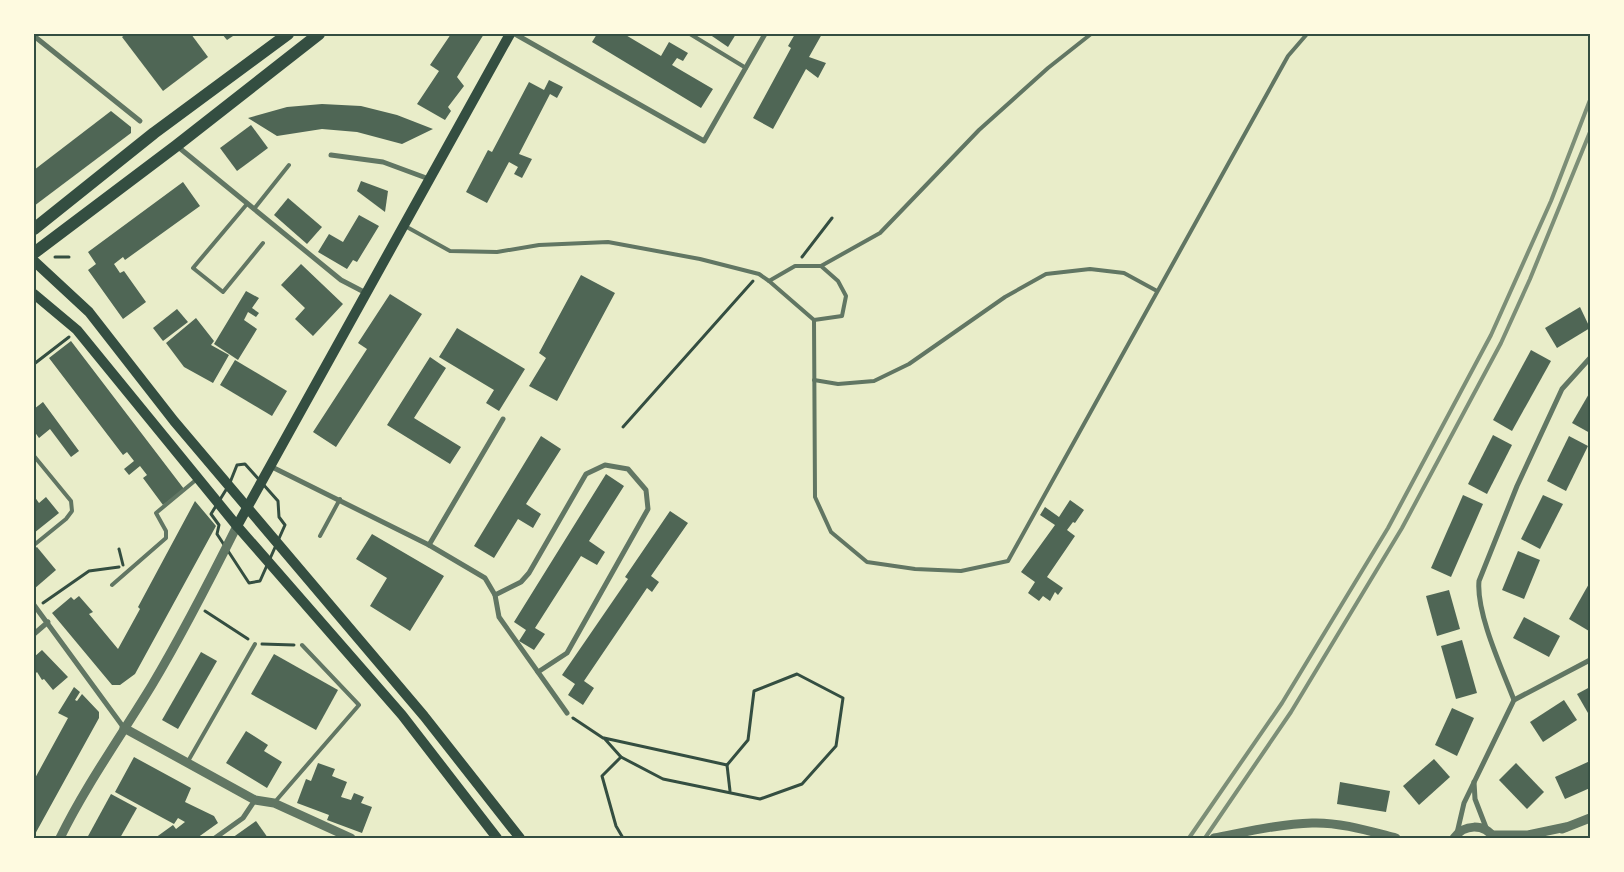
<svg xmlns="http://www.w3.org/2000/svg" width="1624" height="872" font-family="'PT Sans Narrow',sans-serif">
	<rect width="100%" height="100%" fill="#e9edc9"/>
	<g fill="#4f6655">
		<path d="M126,34H191L208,57L163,91L122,37Z"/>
		<path d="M222,34H236L227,40Z"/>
		<path d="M451,34H484L457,77L464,86L448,107L451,111L445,120L417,104L439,71L430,65Z"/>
		<path d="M597,34H624L661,56L669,42L688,53L683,61L677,58L672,65L713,89L701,108L592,42Z"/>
		<path d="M709,34H736L728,47Z"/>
		<path d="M795,34H822L809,57L826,63L818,78L806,69L773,129L753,118L791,48L788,46Z"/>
		<path d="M549,80L563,87L557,98L550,94L519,154L532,159L522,178L514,174L518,167L509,162L487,203L466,192L488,150L492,152L529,82L544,90Z"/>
		<path d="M322,104L361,106L397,115L433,129L402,144L357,132L322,129L277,136L248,118L287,107Z"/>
		<path d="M111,111L131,127V133L34,206V170Z"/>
		<path d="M251,125L268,148L237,171L220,148Z"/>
		<path d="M361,181L388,191L385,212L357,191Z"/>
		<path d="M183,182L200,206L125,260L123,257L114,264L120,273L124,271L146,302L123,319L88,270L96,264L88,252Z"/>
		<path d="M288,198L322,227L307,244L274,215Z"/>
		<path d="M359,215L379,226L357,262L353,260L347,269L318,252L329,234L343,242Z"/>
		<path d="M301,264L343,304L313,336L295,319L305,308L281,285Z"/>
		<path d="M581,275L615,293L557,401L529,386L546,358L539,353Z"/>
		<path d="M246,291L259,298L252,308L259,313L256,317L248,312L244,320L257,329L238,360L214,344Z"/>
		<path d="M390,294L422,314L336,447L313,432L367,349L358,343Z"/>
		<path d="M1580,307L1590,328L1557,348L1545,328Z"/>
		<path d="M177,309L188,322L163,341L153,328Z"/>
		<path d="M196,318L214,341L211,345L229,355L213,383L184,367L166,343Z"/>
		<path d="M457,328L525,369L499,411L486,403L494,390L439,357Z"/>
		<path d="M71,341L184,489L163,505L143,478L147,475L140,466L129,475L124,469L134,461L127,452L123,455L49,358Z"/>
		<path d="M1531,350L1551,361L1512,431L1493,420Z"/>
		<path d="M430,357L446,368L414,418L461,447L450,464L387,425Z"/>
		<path d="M235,360L287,391L272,416L220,385Z"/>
		<path d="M1590,392V433L1572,423Z"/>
		<path d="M43,402L79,451L71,457L50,429L39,438L34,431V409Z"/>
		<path d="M1493,435L1512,445L1487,494L1468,484Z"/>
		<path d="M541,436L561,449L526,504L541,514L533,528L518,519L494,558L474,546Z"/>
		<path d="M1569,436L1588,446L1566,491L1547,481Z"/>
		<path d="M606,474L624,486L589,541L605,552L597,565L581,556L535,628L545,634L534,650L519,641L526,630L514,622Z"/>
		<path d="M1463,495L1483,504L1451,577L1431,568Z"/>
		<path d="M1543,495L1563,504L1540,549L1521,539Z"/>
		<path d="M34,496L39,503L46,497L59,513L34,533Z"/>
		<path d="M1070,500L1084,510L1075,523L1073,522L1067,530L1075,536L1047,577L1063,588L1058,595L1055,592L1050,601L1043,596L1039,601L1028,593L1035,582L1021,572L1055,525L1040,515L1045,507L1059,517Z"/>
		<path d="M195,501L216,526L135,674L120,685H112L52,613L71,597L74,600L79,596L93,612L89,614L118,649L140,609L138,607Z"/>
		<path d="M670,511L688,523L651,576L659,582L652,592L647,588L584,681L594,688L583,705L568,695L575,684L562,675L628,579L625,577Z"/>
		<path d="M372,534L444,576L410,631L370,606L387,578L356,559Z"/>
		<path d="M37,547L56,570L34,589V549Z"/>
		<path d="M1518,551L1540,560L1524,599L1502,590Z"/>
		<path d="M1590,582V630L1589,631L1569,619Z"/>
		<path d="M1449,590L1460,629L1437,636L1426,596Z"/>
		<path d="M1524,617L1560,636L1549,657L1513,638Z"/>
		<path d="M1462,640L1477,693L1456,699L1441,646Z"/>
		<path d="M42,650L68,677L53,690L44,679L42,680L37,672L34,675V657Z"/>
		<path d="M201,652L217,661L178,729L162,720Z"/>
		<path d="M274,654L338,690L316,730L251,694Z"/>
		<path d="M74,687L80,692L75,700L77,701L82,694L99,712V718L34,836V780L68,718L58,713Z"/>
		<path d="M1590,687V712L1588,713L1577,694Z"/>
		<path d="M1564,700L1577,720L1543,742L1530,722Z"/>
		<path d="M1452,708L1474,718L1457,756L1435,745Z"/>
		<path d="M246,731L268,745L264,751L282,762L267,788L226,763Z"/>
		<path d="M134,757L191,788L185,802L214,816L218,823L197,838H155L173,825L176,829L185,822L178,818L174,824L115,792Z"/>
		<path d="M1434,759L1450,777L1419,805L1403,786Z"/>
		<path d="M1590,761V788L1565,799L1555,777Z"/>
		<path d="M318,763L335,769L332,776L347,782L341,797L351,800L354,793L364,797L361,803L372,807L362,833L327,820L329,815L297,803L306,779L311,781Z"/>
		<path d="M1516,763L1544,792L1527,809L1499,780Z"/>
		<path d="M1340,782L1390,791L1386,812L1337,804Z"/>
		<path d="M111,794L137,808L120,838H87Z"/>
		<path d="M256,821L268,838H232Z"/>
	</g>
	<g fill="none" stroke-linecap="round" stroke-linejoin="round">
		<g stroke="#344e41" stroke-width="3">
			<path d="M55,257H69"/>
			<path d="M802,257L832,218"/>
			<path d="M34,364L69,337"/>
			<path d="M623,427L753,281"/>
			<path d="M245,464L278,501L279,517L285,525L260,581L249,583L217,534L219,525L211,514L229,485L237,465Z"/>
			<path d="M119,549L123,565"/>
			<path d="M43,603L89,571L119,567"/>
			<path d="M205,611L248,639"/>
			<path d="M262,644L294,645"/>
			<path d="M797,674L843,698L836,746L802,784L760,799L663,779L621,757L604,738L727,765L748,740L754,691Z"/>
			<path d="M573,718L603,738"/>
			<path d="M621,757L602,776L616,826L623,838"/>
			<path d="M727,765L730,791"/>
		</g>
		<g stroke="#617663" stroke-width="4">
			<path d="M690,34L746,68"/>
			<path d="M247,204L193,268L223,292L263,243"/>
			<path d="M254,209L289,165"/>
			<path d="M405,226L450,251L497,252L539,245L608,242L700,259L759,274L769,281L814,320L815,497L831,532L867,562L915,569L961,571L1008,561L1288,56L1307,34"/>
			<path d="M769,281L795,266H821L880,233L979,130L1048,68L1091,34"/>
			<path d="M814,320L842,316L846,296L838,281L821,266"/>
			<path d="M814,380L838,384L874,381L909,364L1005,297L1046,274L1090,269L1124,273L1157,291"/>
			<path d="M34,456L71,501L72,511L66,519L34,545"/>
			<path d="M320,536L340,499"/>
			<path d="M112,585L166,538V531L156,513L197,479"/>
			<path d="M187,763L255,644"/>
			<path d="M274,803L359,705L302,645"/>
		</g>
		<g stroke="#617663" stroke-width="5">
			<path d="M515,34L704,141L765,34"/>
			<path d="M34,36L140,121"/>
			<path d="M177,146L341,280L366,293"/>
			<path d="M331,155L383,162L429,179"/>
			<path d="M270,466L429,545L485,578L495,595L499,617L567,713"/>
			<path d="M429,545L503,419"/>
			<path d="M495,595L521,582L529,573L586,474L605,465L628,469L646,490L648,509L567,653L538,672"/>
			<path d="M34,605L124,728"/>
			<path d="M34,634L48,622"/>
			<path d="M1514,700C1502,669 1476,613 1479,581L1517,486L1562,389L1590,358"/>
			<path d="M1474,782L1475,799L1487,830"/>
			<path d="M1457,833L1464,803L1514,700L1590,660"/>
			<path d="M215,838L243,818L255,800"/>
		</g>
		<g stroke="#617663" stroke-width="9">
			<path d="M124,728L255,800L274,803L351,838"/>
			<path d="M1562,829L1590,818"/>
			<path d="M1492,835H1528L1566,827"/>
			<path d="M60,838C86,785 121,736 152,685C183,633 210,580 237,526"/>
			<path d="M1214,838C1246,832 1279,824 1312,823C1340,822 1369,831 1396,838"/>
			<path d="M1454,838C1464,824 1484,823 1494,838"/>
		</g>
		<g stroke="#344e41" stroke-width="10">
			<path d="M34,261L89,312L174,421L424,716L520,838"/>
			<path d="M34,294L77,330L237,526L402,715L497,838"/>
			<path d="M237,526L510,34"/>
		</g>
		<g stroke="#344e41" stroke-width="12">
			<path d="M34,229L154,133L288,34"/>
			<path d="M34,253L176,146L319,34"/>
		</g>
		<g stroke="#7c8e77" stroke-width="4">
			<path d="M1189,838L1282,703L1388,528L1491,335L1551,201L1590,100"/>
			<path d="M1205,838L1291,712L1402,528L1501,343L1530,279L1590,132"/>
		</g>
	</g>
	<rect width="1624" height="872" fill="none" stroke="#fefae0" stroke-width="70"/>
	<rect x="35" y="35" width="1554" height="802" fill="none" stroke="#344e41" stroke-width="2"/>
</svg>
